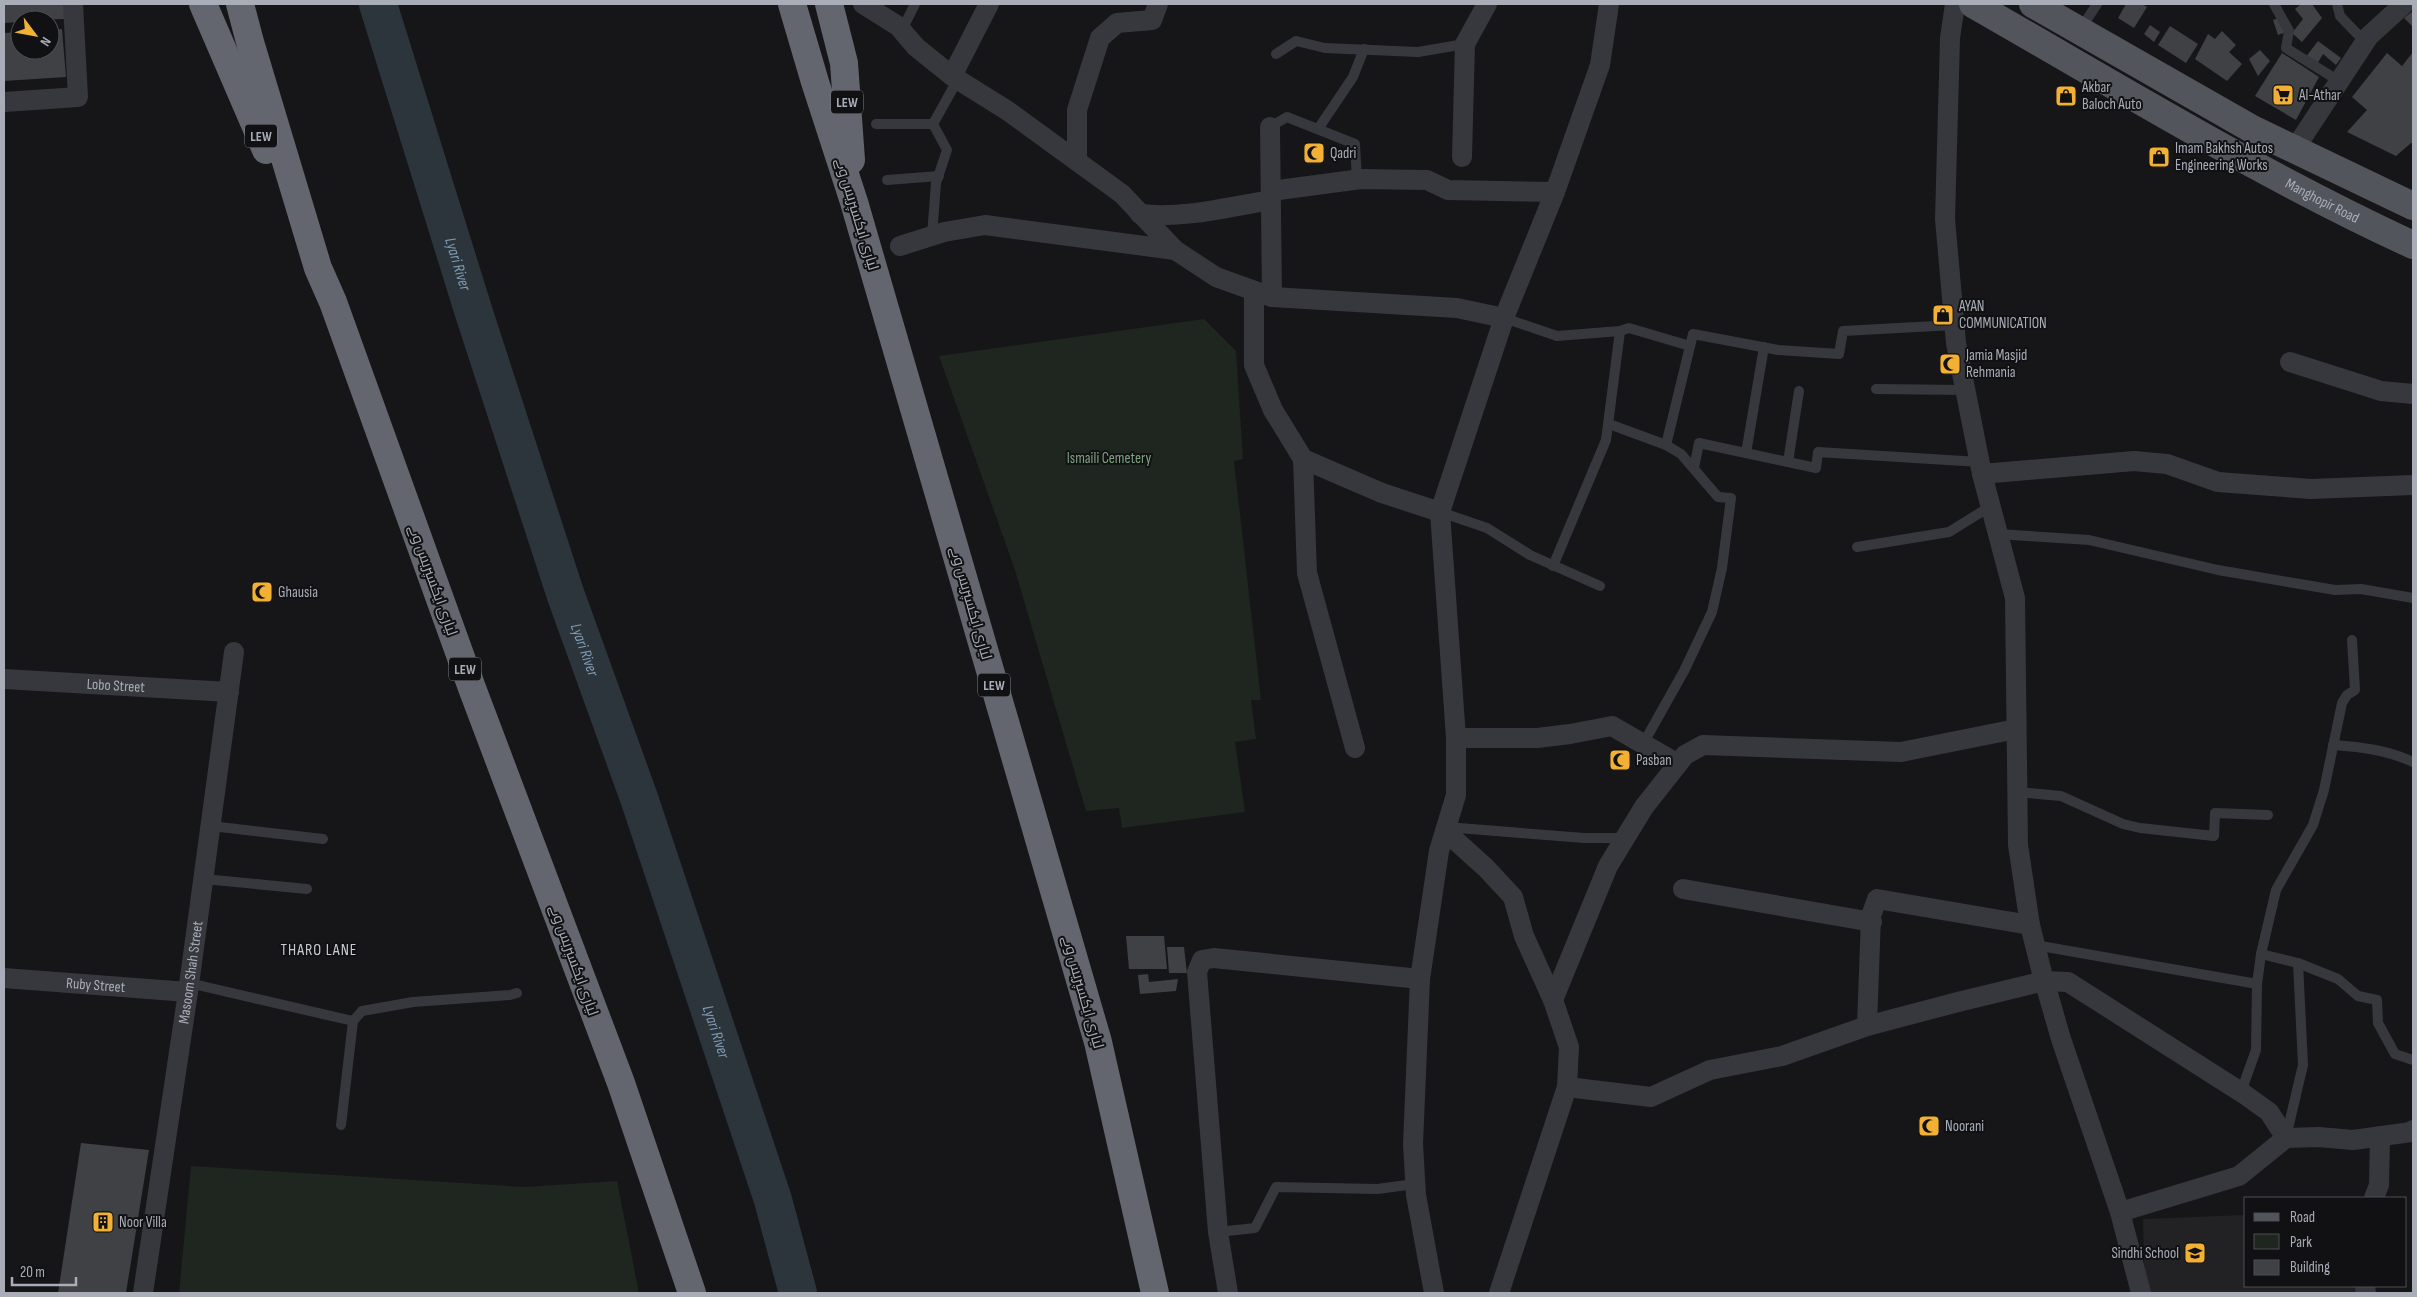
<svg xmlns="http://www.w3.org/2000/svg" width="2417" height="1297" font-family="'Sofia Sans Condensed',Cairo,sans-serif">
	<rect width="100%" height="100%" fill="#161618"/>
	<path fill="#222225" d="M2246,1215V1286H2362L2363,1293H2145L2143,1219Z"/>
	<g fill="#1e261f">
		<path d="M1204,319L1236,351L1243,459L1234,461L1261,700H1251L1256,739L1235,742L1245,812L1122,828L1119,808L1086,811L1015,570L939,356Z"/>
		<path d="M191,1166L524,1187L617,1181L639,1293H179Z"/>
	</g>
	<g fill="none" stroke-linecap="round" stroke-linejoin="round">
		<path stroke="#2c353c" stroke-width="38" id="s1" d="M378,4L474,313L565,593L639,798L773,1200L798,1293"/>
	</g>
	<g fill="#404145">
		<path d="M4,4H64L65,19L20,20V22L4,23Z"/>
		<path d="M2126,4H2142L2147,7L2134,28L2118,18Z"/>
		<path d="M2301,4H2312L2322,18L2302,42L2292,33L2303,19L2295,9Z"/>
		<path d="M2413,11V27L2404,18Z"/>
		<path d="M2284,16L2289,31L2278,35L2273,20Z"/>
		<path d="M2150,25L2160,32L2154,42L2144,34Z"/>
		<path d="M2170,26L2198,44L2186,63L2158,45Z"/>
		<path d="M62,29L66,77L4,81V33L20,32V50H50V30Z"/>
		<path d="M2222,31L2236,45L2229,52L2242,64L2227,81L2195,59L2208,34L2215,39Z"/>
		<path d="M2318,41L2341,58L2336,65L2323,54L2317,64L2305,58Z"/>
		<path d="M2260,50L2270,61L2258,76L2249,59Z"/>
		<path d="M2413,52V144L2411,143L2396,156L2347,132L2367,110L2352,97L2387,53L2402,66Z"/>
		<path d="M2282,53L2319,77L2296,120L2255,96Z"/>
		<path d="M1126,936H1164L1167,969H1129Z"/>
		<path d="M1167,947H1184L1187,973H1169Z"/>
		<path d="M1148,974L1149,982L1178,979L1176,991L1140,994L1138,975Z"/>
		<path d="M81,1143L149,1150L126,1293H58Z"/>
	</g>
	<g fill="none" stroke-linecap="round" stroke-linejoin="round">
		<g stroke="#37383d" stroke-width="10">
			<path d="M2274,4L2289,31L2286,48L2339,81"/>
			<path d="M2337,4L2340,16L2365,42"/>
			<path d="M902,30L915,4"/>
			<path d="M2080,30L2097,4"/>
			<path d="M1276,54L1296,41L1325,48L1418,52L1465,44"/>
			<path d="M876,124H933"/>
			<path d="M1270,127L1287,117L1355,144L1357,180"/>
			<path d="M1318,129L1353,77L1364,49"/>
			<path d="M887,180L939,176"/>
			<path d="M932,236L936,183L947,150L933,124L958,79"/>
			<path d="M1504,318L1557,336L1620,331L1629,328L1690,346"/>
			<path d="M1876,389L1965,390"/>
			<path d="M1609,424L1666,445L1681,454L1718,497L1731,498L1722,568L1712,612L1684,671L1643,744"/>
			<path d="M1666,445L1693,334L1778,350L1839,354L1843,331L1954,325"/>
			<path d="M1746,453L1764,347"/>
			<path d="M1788,462L1799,391"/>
			<path d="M1694,468L1699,443L1816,468L1818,452L1980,462"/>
			<path d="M1440,512L1487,528L1530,555L1600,586"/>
			<path d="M1998,534L2089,540L2218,570L2335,590L2361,589L2413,598"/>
			<path d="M1857,547L1949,532L1991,506"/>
			<path d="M1553,566L1606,440L1620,331"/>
			<path d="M2333,745C2362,747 2387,750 2413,762"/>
			<path d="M2017,792L2061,796L2123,824L2140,828L2214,836L2215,813L2268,815"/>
			<path d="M211,826L323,839"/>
			<path d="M1446,827L1584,838H1626"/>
			<path d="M204,879L307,889"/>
			<path d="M2035,945L2257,984"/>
			<path d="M2261,954L2298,963L2338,979L2358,996L2377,1000L2378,1023L2395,1054L2413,1060"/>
			<path d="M189,983L353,1021L341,1125"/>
			<path d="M353,1021L362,1011L413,1002L510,995L517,993"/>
			<path d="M2241,1092L2256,1050L2257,984L2261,954L2276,890L2313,825L2324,790L2342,703L2347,695L2355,690L2352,640"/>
			<path d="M2286,1137L2303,1065L2298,963"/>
			<path d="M1218,1232L1255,1228L1276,1187L1377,1189L1415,1184"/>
		</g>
		<g stroke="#37383d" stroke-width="20">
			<path d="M863,4L898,26L916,47L952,76L1008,111L1122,194L1175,250L1216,277L1272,297L1457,308L1504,318"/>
			<path d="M1955,4L1950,38L1945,219L1956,343L1982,474L2015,598L2018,845L2030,925L2042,973L2061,1039L2120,1212L2141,1293"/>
			<path d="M952,76L989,4"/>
			<path d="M4,102L78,97L73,4"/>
			<path d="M1270,127L1272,297"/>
			<path d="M2294,150L2369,36L2404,4"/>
			<path d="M1462,157L1465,44L1487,4"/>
			<path d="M1077,161V110L1100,38L1117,23L1152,20L1158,4"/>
			<path d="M1271,191L1361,179L1427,180L1448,190L1555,192"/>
			<path d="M1140,214C1184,219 1228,207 1271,200"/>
			<path d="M900,246L944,232L985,225L1175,250"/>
			<path d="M1254,292V365L1273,410L1303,459L1382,493L1440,512"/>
			<path d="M2290,362L2381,391L2413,394"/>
			<path d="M1303,459L1307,573L1355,748"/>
			<path d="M1982,474L2134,461L2167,464L2218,482L2311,489L2413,485"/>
			<path id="s2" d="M4,679L229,692"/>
			<path d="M1456,738H1537L1570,734L1612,726L1678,764"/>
			<path d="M1445,831L1486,868L1513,897L1524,936L1553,1000L1569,1047L1567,1087L1651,1097L1710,1070L1782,1056L1867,1026L1958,1002L2044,981L2068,982L2244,1094L2269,1112L2286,1138L2319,1137L2353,1140L2411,1132L2413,1130"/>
			<path d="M1683,889L1872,922"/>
			<path id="s3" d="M4,978L188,992"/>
			<path d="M1553,1000L1608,866L1644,807L1685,755L1703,745L1901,752L2016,729"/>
			<path d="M1867,1026L1871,916L1877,899L2030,925"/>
			<path d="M2374,1198L2379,1185L2380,1136"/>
			<path d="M2120,1212L2239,1176L2286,1138"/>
			<path d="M2365,1286L2366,1293"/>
			<path id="s4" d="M143,1293L188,992L234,652"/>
			<path d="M1228,1293L1218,1232L1197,972L1202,960L1214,958L1420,979"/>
			<path d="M1434,1293L1416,1195L1413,1144L1420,979L1439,851L1456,795V738L1440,512L1504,318L1555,192L1600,65L1609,4"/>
			<path d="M1499,1293L1567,1087"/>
		</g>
		<g stroke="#53555c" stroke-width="28">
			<path id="s5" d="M1973,4C2118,87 2261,175 2413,245"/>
			<path d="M2033,4L2252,129L2413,206"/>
		</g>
		<g stroke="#63666e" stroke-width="28">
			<path d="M203,4L266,150"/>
			<path d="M240,4L250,42L318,268L333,302L472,688L621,1083L692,1293"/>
			<path d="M792,4L815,82L854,202L1098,1042L1155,1293"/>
			<path d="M829,4L844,63L851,160"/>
		</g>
	</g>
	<defs>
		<g id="supermarket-square" transform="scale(1.125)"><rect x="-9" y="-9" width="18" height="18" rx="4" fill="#f2b134" stroke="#111113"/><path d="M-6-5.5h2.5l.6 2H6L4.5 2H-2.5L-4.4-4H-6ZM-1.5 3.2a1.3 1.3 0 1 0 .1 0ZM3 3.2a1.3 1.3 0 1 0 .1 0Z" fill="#111"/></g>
		<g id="shop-square" transform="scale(1.125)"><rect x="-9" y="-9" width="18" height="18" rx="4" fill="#f2b134" stroke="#111113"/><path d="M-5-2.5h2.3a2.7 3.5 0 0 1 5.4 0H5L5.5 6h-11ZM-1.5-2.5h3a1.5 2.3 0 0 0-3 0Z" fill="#111"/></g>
		<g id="mosque-square" transform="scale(1.125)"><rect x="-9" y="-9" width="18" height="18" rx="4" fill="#f2b134" stroke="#111113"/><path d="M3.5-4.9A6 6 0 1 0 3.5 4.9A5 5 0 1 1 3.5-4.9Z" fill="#111"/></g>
		<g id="building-square" transform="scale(1.125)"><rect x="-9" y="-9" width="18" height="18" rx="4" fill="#f2b134" stroke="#111113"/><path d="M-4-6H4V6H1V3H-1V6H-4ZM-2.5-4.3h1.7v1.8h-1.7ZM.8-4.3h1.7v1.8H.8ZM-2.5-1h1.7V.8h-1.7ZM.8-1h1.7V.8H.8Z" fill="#111"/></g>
		<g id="school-square" transform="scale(1.125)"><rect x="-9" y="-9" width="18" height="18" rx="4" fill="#f2b134" stroke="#111113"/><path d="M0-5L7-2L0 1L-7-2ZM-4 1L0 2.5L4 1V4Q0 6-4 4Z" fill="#111"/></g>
	</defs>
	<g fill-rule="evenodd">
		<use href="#supermarket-square" x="2283" y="95"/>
		<use href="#shop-square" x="2066" y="96"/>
		<use href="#mosque-square" x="1314" y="153"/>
		<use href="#shop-square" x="2159" y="157"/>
		<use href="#shop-square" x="1943" y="315"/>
		<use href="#mosque-square" x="1950" y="364"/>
		<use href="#mosque-square" x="262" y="592"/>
		<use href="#mosque-square" x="1620" y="760"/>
		<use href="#mosque-square" x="1929" y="1126"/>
		<use href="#building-square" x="103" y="1222"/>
		<use href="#school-square" x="2195" y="1253"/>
	</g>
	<g text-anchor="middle" stroke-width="4" stroke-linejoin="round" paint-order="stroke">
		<g fill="#111113" stroke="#7b7e86" stroke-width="1">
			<rect x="831" y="90.5" width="32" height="23" rx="4"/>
			<rect x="245" y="124.5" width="32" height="23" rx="4"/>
			<rect x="449" y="657.5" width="32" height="23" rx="4"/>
			<rect x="978" y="673.5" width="32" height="23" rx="4"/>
		</g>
		<g font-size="14" font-weight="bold" fill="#a8adb8">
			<text x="847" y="107">LEW</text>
			<text x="261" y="141">LEW</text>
			<text x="465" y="674">LEW</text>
			<text x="994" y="690">LEW</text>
		</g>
		<g font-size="15" fill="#a8adb8" stroke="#111113" text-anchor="start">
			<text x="2082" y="92">Akbar<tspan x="2082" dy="17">Baloch Auto</tspan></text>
			<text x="2299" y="100">Al-Athar</text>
			<text x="2175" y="153">Imam Bakhsh Autos<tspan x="2175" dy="17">Engineering Works</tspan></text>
			<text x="1330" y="158">Qadri</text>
			<text x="1959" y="311">AYAN<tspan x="1959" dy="17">COMMUNICATION</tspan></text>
			<text x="1966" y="360">Jamia Masjid<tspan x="1966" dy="17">Rehmania</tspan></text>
			<text x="278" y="597">Ghausia</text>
			<text x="1636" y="765">Pasban</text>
			<text x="1945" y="1131">Noorani</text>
			<text x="119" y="1227">Noor Villa</text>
			<text x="2179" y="1258" text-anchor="end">Sindhi School</text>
		</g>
		<g font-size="15" fill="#a8adb8" stroke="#111113">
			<text dy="5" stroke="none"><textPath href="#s5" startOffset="401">Manghopir Road</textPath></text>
			<text transform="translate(857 214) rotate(73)" y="5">لیاری ایکسپریس وے</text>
			<text transform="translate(433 580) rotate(70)" y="5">لیاری ایکسپریس وے</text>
			<text transform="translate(971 603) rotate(74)" y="5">لیاری ایکسپریس وے</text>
			<text dy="5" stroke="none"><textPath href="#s2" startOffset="112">Lobo Street</textPath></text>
			<text transform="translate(574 960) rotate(70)" y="5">لیاری ایکسپریس وے</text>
			<text dy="5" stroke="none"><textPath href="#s4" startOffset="324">Masoom Shah Street</textPath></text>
			<text dy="5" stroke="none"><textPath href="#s3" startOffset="92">Ruby Street</textPath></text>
			<text transform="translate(1083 992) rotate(74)" y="5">لیاری ایکسپریس وے</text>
		</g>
		<g font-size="15" fill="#7fa381" stroke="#111113">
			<text x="1109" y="463">Ismaili Cemetery</text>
		</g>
		<g font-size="16" font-style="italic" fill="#7f9bb3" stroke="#111113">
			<text dy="6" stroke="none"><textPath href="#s1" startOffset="272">Lyari River</textPath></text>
			<text dy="6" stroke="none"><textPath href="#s1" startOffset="678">Lyari River</textPath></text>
			<text dy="6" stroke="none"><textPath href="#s1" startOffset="1082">Lyari River</textPath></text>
		</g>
		<g font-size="16" letter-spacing="1" fill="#c9ccd4" stroke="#111113">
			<text x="319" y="955">THARO LANE</text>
		</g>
	</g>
	<rect width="2417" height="1297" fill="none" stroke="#a8adb8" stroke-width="10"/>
	<rect x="2244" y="1197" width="162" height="90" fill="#111113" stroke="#4d4f55"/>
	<rect x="2254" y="1213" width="25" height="8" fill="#53555c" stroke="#4d4f55"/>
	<text x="2290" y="1222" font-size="15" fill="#a8adb8">Road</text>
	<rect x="2254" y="1234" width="25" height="15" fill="#1e261f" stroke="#4d4f55"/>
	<text x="2290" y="1247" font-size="15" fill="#a8adb8">Park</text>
	<rect x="2254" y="1260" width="25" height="15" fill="#404145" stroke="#4d4f55"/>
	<text x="2290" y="1272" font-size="15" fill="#a8adb8">Building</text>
	<g transform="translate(35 35) rotate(122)"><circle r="24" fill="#111113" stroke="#4d4f55"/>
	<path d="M0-4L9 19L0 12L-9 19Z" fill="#f2b134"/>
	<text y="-8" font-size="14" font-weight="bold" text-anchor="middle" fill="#a8adb8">N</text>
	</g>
	<path d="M12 1277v8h64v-8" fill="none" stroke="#a8adb8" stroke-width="2.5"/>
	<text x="20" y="1277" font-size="15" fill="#a8adb8" stroke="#111113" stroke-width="4" paint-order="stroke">20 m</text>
</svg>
